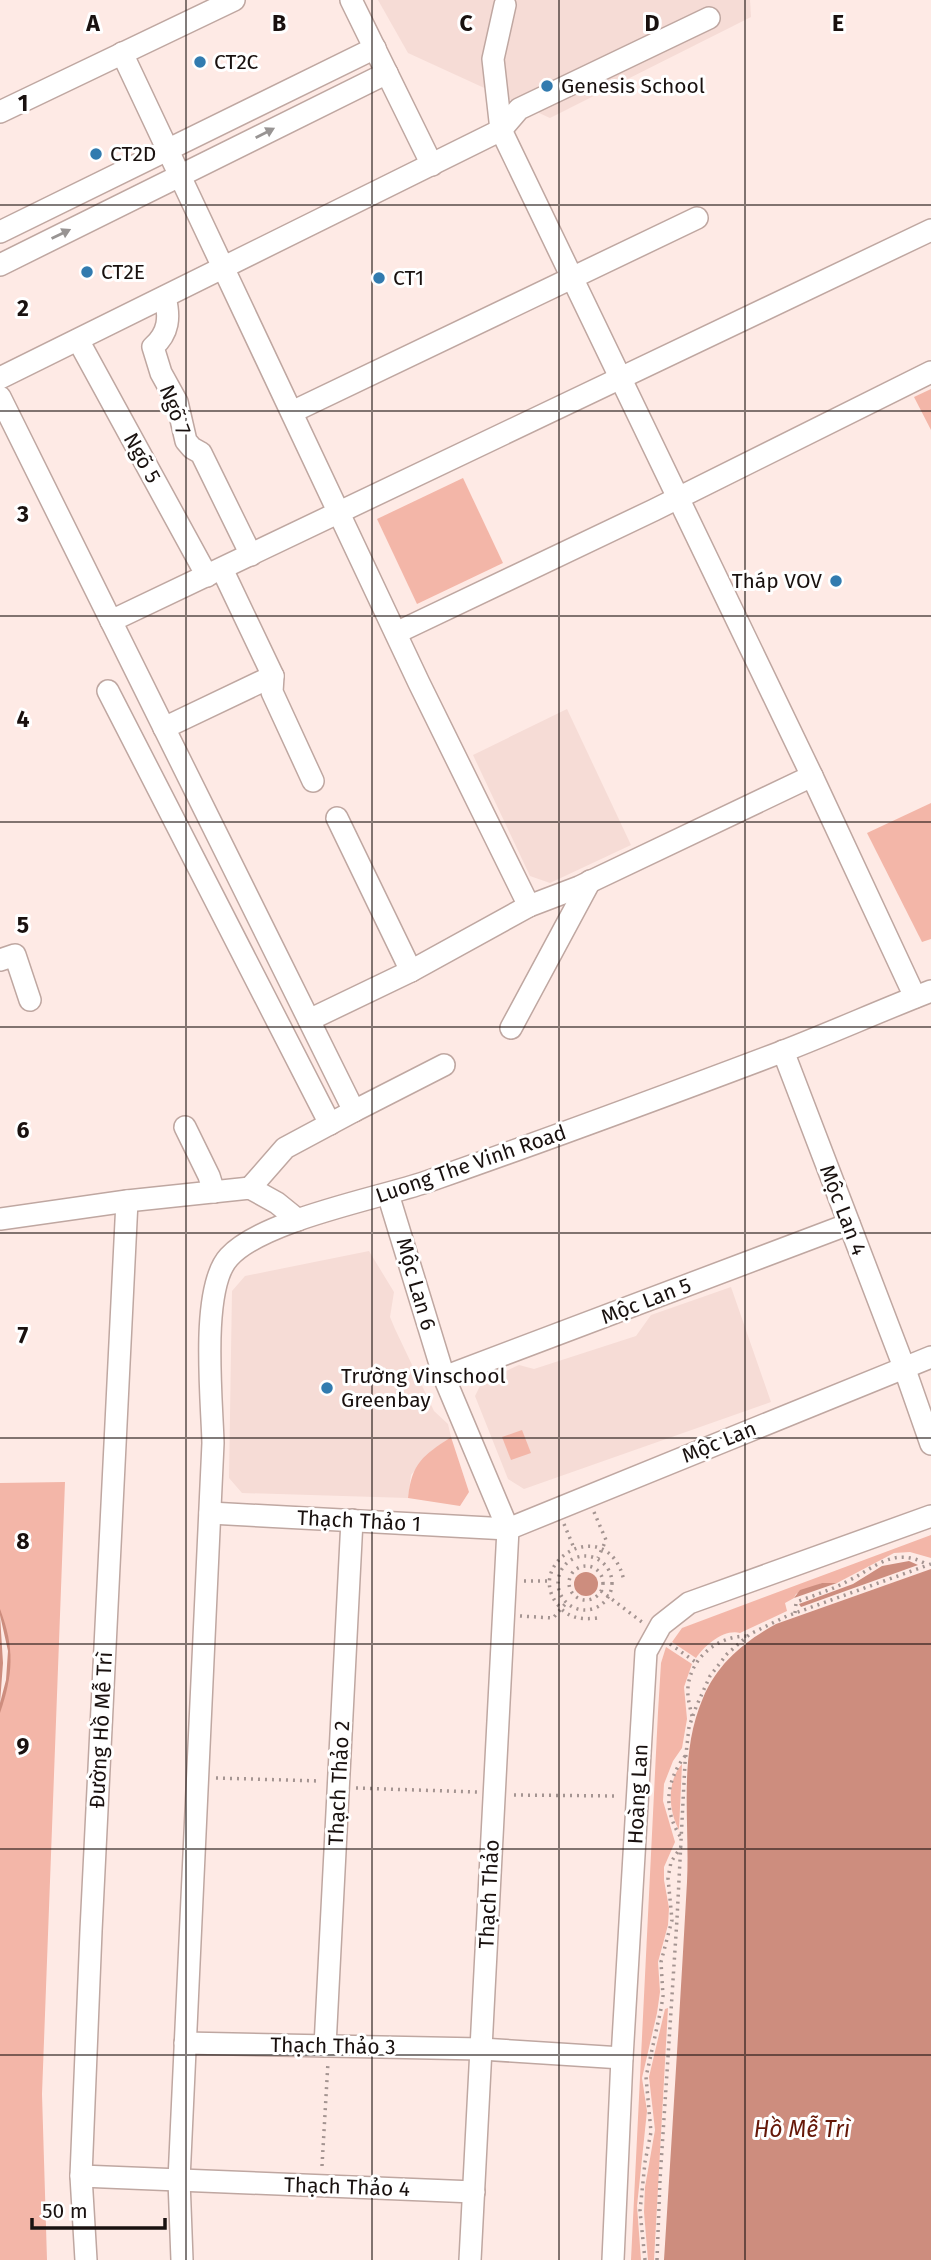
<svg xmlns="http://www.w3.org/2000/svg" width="931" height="2260" font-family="'Fira Sans',sans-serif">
	<rect width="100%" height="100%" fill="#feeae5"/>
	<g fill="#f6dcd6">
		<path d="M378,0H750L751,17L550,118L408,53Z"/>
		<path d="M567,709L631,845L550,883L530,876L473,755Z"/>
		<path d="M369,1251L394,1292L390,1317L395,1329L434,1411L448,1424L451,1437L430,1452L411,1475L408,1498L242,1493L229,1478L232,1291L245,1276Z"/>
		<path d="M731,1287L771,1402L524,1489L508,1479L475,1396L482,1382L519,1365L534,1369L636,1336L651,1315Z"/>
	</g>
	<g fill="#f3b6a8">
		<path d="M931,389V430L914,397Z"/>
		<path d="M463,478L503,563L417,604L377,519Z"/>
		<path d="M931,803V939L922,942L867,833Z"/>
		<path d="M522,1430L531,1453L511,1460L502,1437Z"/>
		<path d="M451,1437L469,1492L460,1506L408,1498C412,1462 423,1456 451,1437Z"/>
		<path d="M65,1482L42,2094L47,2260H0V1483Z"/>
		<path d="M931,1535V1558L910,1552L894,1553L837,1583H822L796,1594L794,1598L785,1603L787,1611L740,1633C724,1629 705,1645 696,1658L672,1642L682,1628Z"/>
		<path d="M666,1647L692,1664L684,1687L687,1719L682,1748L673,1761L664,1784L663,1801L675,1842L664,1867V1880L669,1908L668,1925L658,1962L660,1992L657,2013L642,2078L647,2111L637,2206L641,2260H631L658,1712L661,1663Z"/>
		<path d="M682,1764L679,1830C668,1810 667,1781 682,1764Z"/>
		<path d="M668,2008L654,2260H648L644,2212L645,2187L655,2130L649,2077L665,2009Z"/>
	</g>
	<g fill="#cd8d7e">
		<path d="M909,1561L918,1565L801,1607L799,1604L853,1584L882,1566Z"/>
		<path d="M931,1569V2260H664C672,2134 680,2008 687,1882C690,1821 678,1756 703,1698C718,1663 744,1642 776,1624Z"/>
		<circle cx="586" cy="1584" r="12"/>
		<path d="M822,1583H837L794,1598L800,1590Z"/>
		<path d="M0,1609C15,1648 13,1675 0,1713Z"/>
	</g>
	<path fill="#feeae5" d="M0,1615L8,1651L6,1680L0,1703L3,1663Z"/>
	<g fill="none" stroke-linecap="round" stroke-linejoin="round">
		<g stroke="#bfa7a1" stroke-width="24">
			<g id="minor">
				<path d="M351,0L432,165"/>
				<path d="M122,53L419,683L529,906"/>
				<path d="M0,112L234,0"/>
				<path d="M501,130L519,109L709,18"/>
				<path d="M501,130L493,59L505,5"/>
				<path d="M0,232L375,48"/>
				<path d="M0,265L387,73"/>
				<path d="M165,297C170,317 169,333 153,347L161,373L177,402L186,441L192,448L201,453L251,555"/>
				<path d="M78,340L207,576"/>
				<path d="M0,378L501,130L812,776L915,997"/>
				<path d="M0,397L354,1111L285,1148L250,1188"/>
				<path d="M292,412L697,218"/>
				<path d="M222,569L273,676L272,692L313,781"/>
				<path d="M111,621L931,230"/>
				<path d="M396,633L654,510L931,372"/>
				<path d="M108,691L330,1124"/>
				<path d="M164,728L273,676"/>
				<path d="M337,818L411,971"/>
				<path d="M0,960L15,955L30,1000"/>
				<path d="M309,1020L411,971L529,906L579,887L812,776"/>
				<path d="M511,1028L590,881"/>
				<path d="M783,1051L904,1367L931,1444"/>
				<path d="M354,1111L444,1065"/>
				<path d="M185,1127L209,1176L214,1192"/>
				<path d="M388,1194L444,1377L508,1529L470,2260"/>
				<path d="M0,1219L127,1201L250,1188L277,1203L298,1220"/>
				<path d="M444,1377L849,1224"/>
				<path d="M210,1513L508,1529L931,1357"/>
				<path d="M185,2043L481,2049L622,2058"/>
				<path d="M325,2046L352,1520"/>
				<path d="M81,2176L474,2192"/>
				<path d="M86,2260L81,2176L91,1931L127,1201"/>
				<path d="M182,2260L179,2180L213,1443C212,1400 200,1288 229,1257C263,1220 376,1199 426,1182C546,1140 665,1096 784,1051C833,1032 882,1010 931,991"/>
				<path d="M613,2260L622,2058L646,1652L661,1625L689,1603L931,1516"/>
			</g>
		</g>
		<g stroke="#a49491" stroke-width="3.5" stroke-dasharray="2 5" stroke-linecap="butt">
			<path d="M594,1512L606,1540L598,1558"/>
			<path d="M564,1524L574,1548"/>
			<circle cx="585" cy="1583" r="27"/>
			<circle cx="586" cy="1583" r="17"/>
			<path d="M524,1581H550"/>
			<path d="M601,1591L642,1622"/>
			<path d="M795,1613L796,1603L799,1601C815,1595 831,1590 846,1582C875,1568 894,1545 928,1565"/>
			<path d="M520,1616L553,1618L567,1602"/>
			<path d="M597,1618C581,1620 568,1618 558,1605C522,1561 609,1511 624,1581"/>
			<path d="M670,1644L697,1663"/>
			<path d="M692,1716C690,1707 687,1697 688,1687C691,1657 718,1636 747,1636"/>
			<path d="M216,1778L320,1781"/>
			<path d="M356,1788L477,1792"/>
			<path d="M514,1795L618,1796"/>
			<path d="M680,1836C663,1809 666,1781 685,1756"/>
			<path d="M322,2166L328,2062"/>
			<path d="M645,2260L640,2211L645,2162L651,2132L646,2077L661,2009L663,1996L661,1962L672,1920L668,1878L671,1862L681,1847"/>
			<path d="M657,2260L660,2180L677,1919L685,1763L689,1727L696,1707L710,1676L727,1654L750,1634L787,1616L931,1564"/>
		</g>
		<use href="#minor" stroke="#fff" stroke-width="21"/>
	</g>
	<defs><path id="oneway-solid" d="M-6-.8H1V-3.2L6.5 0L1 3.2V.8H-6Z" transform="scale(1.75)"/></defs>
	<g fill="#989493">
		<use href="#oneway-solid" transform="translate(265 133) rotate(-27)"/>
		<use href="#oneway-solid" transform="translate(61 234) rotate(-26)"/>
	</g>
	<path fill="none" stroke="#19110f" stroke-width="2" stroke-opacity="0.55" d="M186,0V2260M372,0V2260M559,0V2260M745,0V2260M0,205H931M0,411H931M0,616H931M0,822H931M0,1027H931M0,1233H931M0,1438H931M0,1644H931M0,1849H931M0,2055H931"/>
	<g fill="#327baf" stroke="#fff" stroke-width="2.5">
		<circle cx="200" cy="62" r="7"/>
		<circle cx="547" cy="86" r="7"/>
		<circle cx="96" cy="154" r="7"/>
		<circle cx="87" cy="272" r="7"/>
		<circle cx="379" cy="278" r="7"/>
		<circle cx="836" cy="581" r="7"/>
		<circle cx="327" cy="1388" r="7"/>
	</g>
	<g text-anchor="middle" stroke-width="6" stroke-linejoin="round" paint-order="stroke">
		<g font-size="21" fill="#19110f" stroke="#fff" text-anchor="start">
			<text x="214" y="69">CT2C</text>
			<text x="561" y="93">Genesis School</text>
			<text x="110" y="161">CT2D</text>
			<text x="101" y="279">CT2E</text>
			<text x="393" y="285">CT1</text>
			<text x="822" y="588" text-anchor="end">Tháp VOV</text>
			<text x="341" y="1383">Trường Vinschool<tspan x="341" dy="24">Greenbay</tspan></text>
		</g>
		<g font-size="21" fill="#19110f" stroke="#fff">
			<text transform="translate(175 410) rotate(69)" y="7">Ngõ 7</text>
			<text transform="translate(142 458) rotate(61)" y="7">Ngõ 5</text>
			<text transform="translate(471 1164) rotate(-19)" y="7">Luong The Vinh Road</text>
			<text transform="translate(843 1210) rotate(69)" y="7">Mộc Lan 4</text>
			<text transform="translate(416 1284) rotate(74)" y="7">Mộc Lan 6</text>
			<text transform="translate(646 1301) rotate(-21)" y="7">Mộc Lan 5</text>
			<text transform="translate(719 1442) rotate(-22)" y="7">Mộc Lan</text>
			<text transform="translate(359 1521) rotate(3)" y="7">Thạch Thảo 1</text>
			<text transform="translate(101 1730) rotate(-87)" y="7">Đường Hồ Mễ Trì</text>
			<text transform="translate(339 1783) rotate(-87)" y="7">Thạch Thảo 2</text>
			<text transform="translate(638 1794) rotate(-87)" y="7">Hoàng Lan</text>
			<text transform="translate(489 1894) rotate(-87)" y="7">Thạch Thảo</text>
			<text transform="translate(333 2046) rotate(1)" y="7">Thạch Thảo 3</text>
			<text transform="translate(347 2187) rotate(2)" y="7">Thạch Thảo 4</text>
		</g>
		<g font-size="23" font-style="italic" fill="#651808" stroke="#fff">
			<text x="802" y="2137">Hồ Mễ Trì</text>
		</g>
	</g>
	<g font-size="23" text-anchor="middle" font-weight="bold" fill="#19110f" stroke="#fff" stroke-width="6" stroke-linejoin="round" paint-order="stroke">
		<text x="93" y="31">A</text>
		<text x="279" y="31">B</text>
		<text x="466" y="31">C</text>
		<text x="652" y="31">D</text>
		<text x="838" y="31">E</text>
		<text x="23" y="111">1</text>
		<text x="23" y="316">2</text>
		<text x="23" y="522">3</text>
		<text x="23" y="727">4</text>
		<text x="23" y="933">5</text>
		<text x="23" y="1138">6</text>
		<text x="23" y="1343">7</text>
		<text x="23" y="1549">8</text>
		<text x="23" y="1754">9</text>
	</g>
	<path d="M32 2218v10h133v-10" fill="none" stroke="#19110f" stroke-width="3.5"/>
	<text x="42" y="2218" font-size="21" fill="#19110f" stroke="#ffffff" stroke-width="5" paint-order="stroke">50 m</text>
</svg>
